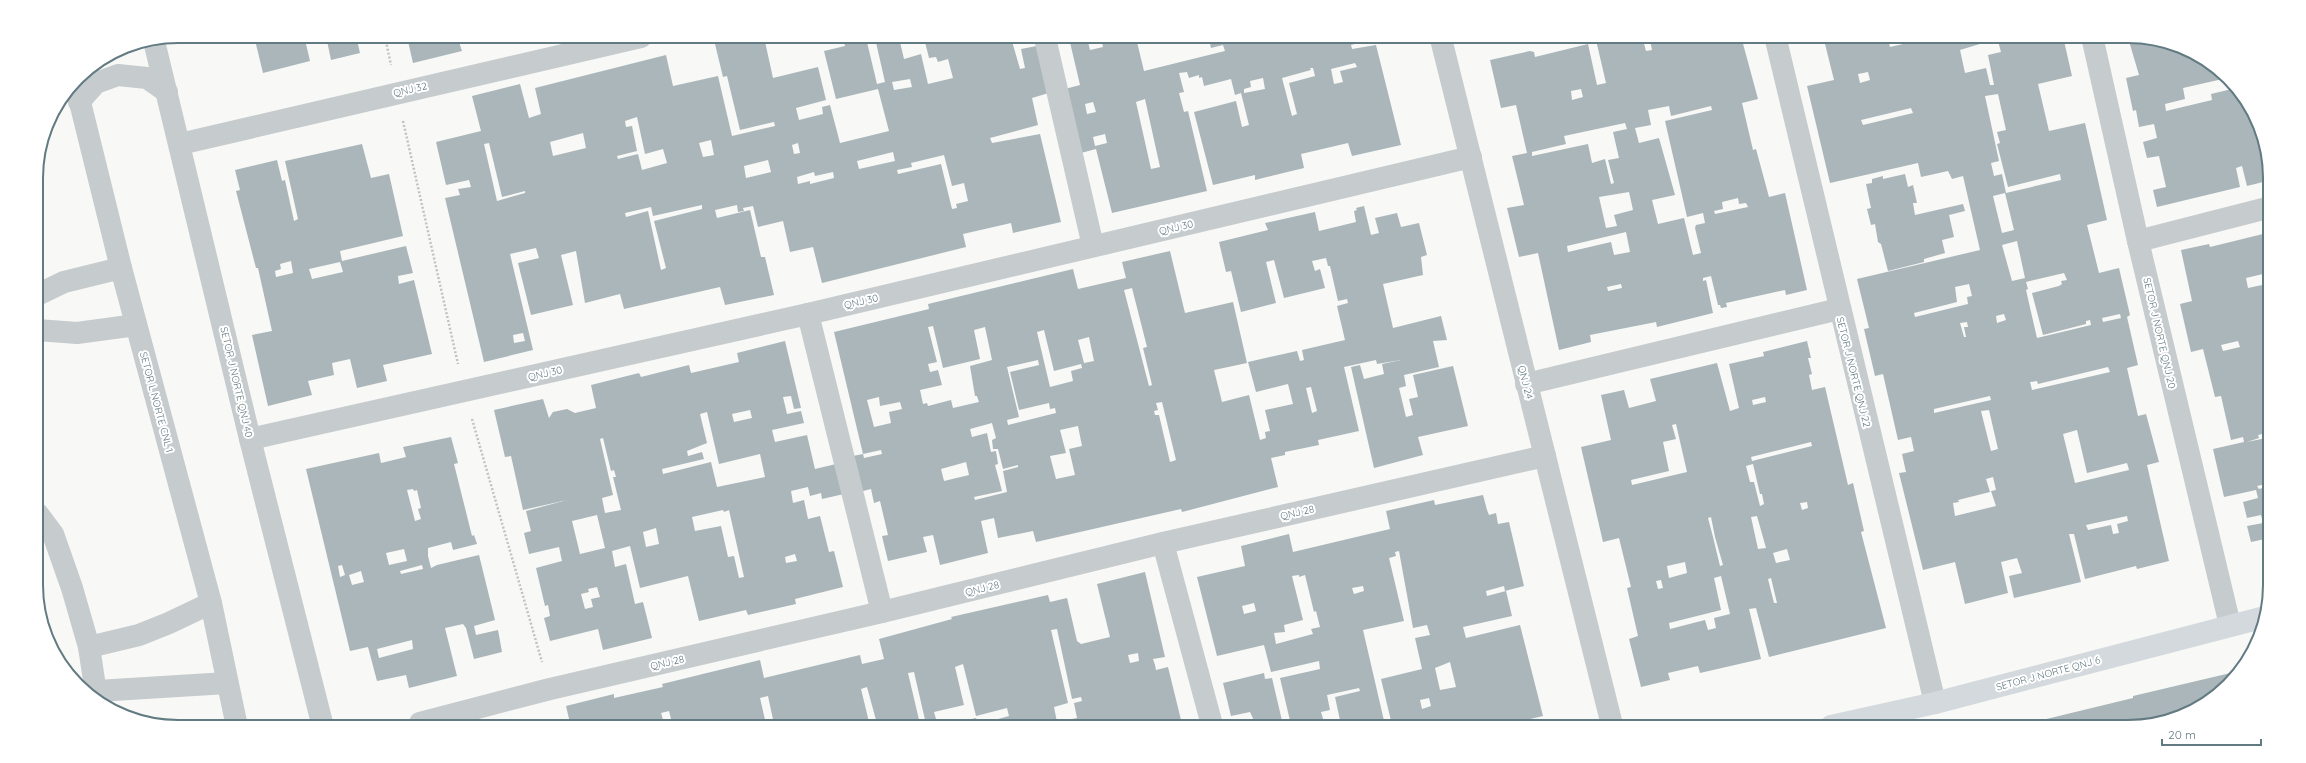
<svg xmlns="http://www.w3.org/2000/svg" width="2306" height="763" font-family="Quicksand,sans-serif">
	<rect width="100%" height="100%" fill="#f8f8f6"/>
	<g fill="#aab6b9" fill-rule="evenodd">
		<path d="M254,36H315L316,41L306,44L310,61L263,73Z"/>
		<path d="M326,36H356L360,53L331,60Z"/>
		<path d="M407,37H471V38L458,39L462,51L413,63Z"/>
		<path d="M741,37H764L773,78L818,67L826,100L796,108L799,120L823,114L822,107L830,105L840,143L889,131L878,89L836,99L824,51L845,46L843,38H866L877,84L885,82L875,38H915L900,42L904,59L921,54L928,84L953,78L948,59L938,62L936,57L929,58L924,38H1011L1020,69L1025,68L1021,49L1042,45L1052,92L1032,98L1038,125L990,138L992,143L1040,134L1061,222L1013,233L1011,223L963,234L966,247L822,283L813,247L790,252L783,221L758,227L753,206L743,208L744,211L738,212L737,205L715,210L717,218L750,210L761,257H765L774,295L725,305L720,287L624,309L620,294L585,303L576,251L561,255L573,305L531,315L518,263L539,258L536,248L510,254L533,350L484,362L445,198L460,195L458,189L471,187L469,180L446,185L436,142L481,131L472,96L520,84L529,118L541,114L535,88L666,55L673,86L718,76L732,136L775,126L774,122L740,130L727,76L723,77L715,44ZM910,79L912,87L894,90L892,82ZM637,117L645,154L663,149L667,163L642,170L638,154L618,159L617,156L637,151L632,126L626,127L625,121ZM583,133L586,148L553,156L550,142ZM711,140L714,155L703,157L699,143ZM489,143L502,197L525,191V193L497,201L484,144ZM798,143L800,153L794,154L792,145ZM893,152L895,161L859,169L857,161ZM944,155L952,186L964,183L968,201L956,204L957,208L952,209L941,164L898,174L897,170L912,167L911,163ZM768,160L771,172L746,178L744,166ZM814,172L815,176L833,172L834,178L810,184V181L798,184L797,177ZM702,205V209L654,221L666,268L661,270L648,211L626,217L625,213L651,207L653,216ZM523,333L525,341L514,343L513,335Z"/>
		<path d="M1069,38H1087L1090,50L1103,47L1101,38H1136L1144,71L1225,51L1223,45L1211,48L1209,39H1374L1351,45L1352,49L1376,45L1401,145L1352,156L1348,143L1301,154L1304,168L1255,180V175L1213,185L1194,112L1236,101L1242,127L1249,125L1241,93L1235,95L1231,79L1204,86L1202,77L1199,78V75L1189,78L1187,72L1179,73L1184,92L1179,93L1184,112L1188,111L1207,191L1112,213L1096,149L1077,154L1061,90L1080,85ZM1355,63L1357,67L1340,71L1343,82L1334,84L1331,69ZM1310,68H1313L1315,76L1289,83L1297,114L1292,116L1282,78L1311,70ZM1263,78L1265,89L1244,93V89L1251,87L1250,81ZM1145,99L1160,167L1151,169L1136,102ZM1093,102L1096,112L1087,114L1085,104ZM1105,134L1107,143L1095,146L1093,137Z"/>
		<path d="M1596,40H1643L1646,51L1652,50L1650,40H1742L1758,99L1742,103L1753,150L1756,149L1769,197L1785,193L1807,290L1786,295L1785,290L1726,303L1727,307L1721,308L1720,305H1718L1711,276L1703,278V281L1706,280L1713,313L1657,327L1656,322L1590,335L1591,342L1559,350L1538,253L1519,257L1507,208L1524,205L1512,156L1527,153L1516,105L1501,108L1490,60L1530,51L1534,52L1535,57L1588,44L1597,85L1606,83ZM1581,89L1583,97L1572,100L1571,91ZM1669,106L1671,116L1711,106L1712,110L1665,121L1687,217L1703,213L1705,223L1696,225L1695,228L1701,253L1693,255L1684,218L1658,224L1652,200L1675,195L1659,138L1639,143L1635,128L1651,125L1648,110ZM1625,123L1627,129L1613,132L1619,158L1608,160L1614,183L1611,184L1605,159L1592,163L1588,144L1532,156V152L1566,144L1564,136ZM1629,192L1633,210L1614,215L1617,226L1606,228L1599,197ZM1738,198L1739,204L1746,203L1748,207L1715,214L1714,211L1723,209L1722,202ZM1626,232L1630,252L1614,255L1611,242L1568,252L1567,246ZM1621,284L1622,288L1608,291L1607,287Z"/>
		<path d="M1824,40H1893L1889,43L1890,47L1903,44L1902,40H1993L1960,50L1965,73L1986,68L1990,85H1994L1988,55L2001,52L1998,41H2064L2072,76L2038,84L2049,131L2085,123L2107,220L2087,225L2099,273L2119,268L2130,315L2127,317L2138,365L2127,368L2138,416L2146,414L2159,462L2147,465L2169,561L2137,569L2136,566L2085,579L2074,534H2069L2081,582L2014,598L2009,576L2022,573L2017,558L2001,562L2008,593L1965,604L1955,562L1923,570L1899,473L1906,472L1902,454L1914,451L1911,437L1898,440L1883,374L1875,376L1864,329L1869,328L1857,279L1980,250L1963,176L1952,179L1948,171L1921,177L1918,163L1830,183L1807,86L1834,80ZM1868,72L1870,80L1860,83L1858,74ZM1998,94L2006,130L1997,132L2000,143L1997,144L2008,187L2060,174L2061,180L2006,193L2002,174L1994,176L1991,163L1999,161L1985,96ZM1911,108L1913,113L1863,125L1861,120ZM2005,193L2014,230L2002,233L1993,196ZM2017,241L2025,278L2012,281L2002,245ZM2064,273L2067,280L2061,281L2062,284L2059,286L2032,293L2043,335L2086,324V321L2090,320L2091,325L2037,338L2026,290L2028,289L2026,282ZM1969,284L1972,296L1967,297L1968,304L1915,317L1914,313L1957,302L1955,287ZM2004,314L2006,320L1997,323L1996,316ZM2120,314L2121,318L2103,322L2102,318ZM1967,322L1968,327H1964L1966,337H1964L1960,323ZM2108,367L2110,372L2032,390L2030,382L2037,381L2038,384ZM1990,396L1991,400L1934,413V409ZM1989,410L1998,449L1991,451L1981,411ZM2077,430L2087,473L2127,463L2129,470L2075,483L2063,434ZM1993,477L1996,490L1991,491L1996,506L1955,516L1953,503L1959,502L1958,500L1990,492L1986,479ZM2127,516L2128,521L2117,524L2119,533L2113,534L2111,525L2088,530L2086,525Z"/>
		<path d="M2129,41H2165L2207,60L2227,78L2183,88L2185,99L2165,104L2166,111L2212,100L2211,94L2236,88L2267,151V181L2247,186L2242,166L2236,168L2240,187L2157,207L2153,190L2166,187L2159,156L2147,158L2143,142L2157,138L2154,124L2139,127L2136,110L2133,111L2126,78L2139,75Z"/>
		<path d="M362,144L371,178L389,174L403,236L340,251L342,261L406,246L413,273L398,276L399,284L414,280L432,354L383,365L387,381L357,388L350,359L332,363L334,375L308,381L312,395L268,406L252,335L272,331L258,268H256L236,191L240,190L235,170L277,160L282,181L285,180L294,221L298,219L285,161ZM291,261L293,273L276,277L275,271L281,269L280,264ZM340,262L343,272L312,279L309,269Z"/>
		<path d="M1905,174L1908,187L1913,185L1917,203H1913L1915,215L1963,204L1965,211L1949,215L1954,237L1942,240L1945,253L1924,259V262L1888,271L1881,244L1878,242L1875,224L1871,225L1867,209L1871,208L1866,184L1872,183V179L1883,176V179Z"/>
		<path d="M1364,206L1371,235L1379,233L1375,218L1397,213L1401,227L1419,223L1427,255L1421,257L1423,275L1383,284L1393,328L1441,316L1447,340L1433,341L1439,367L1404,375L1406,386L1399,388L1406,417L1413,415L1409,399L1418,397L1413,375L1453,366L1468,426L1418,437L1423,455L1374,468L1351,367L1360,365L1364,379L1384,374L1382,364L1401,360L1377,364L1376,360L1344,367L1359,431L1318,440L1319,445L1285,452V455L1271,458L1278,487L1182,512L1181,509L1036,542L1033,531L998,538L994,518L981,521L988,553L940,565L933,535L923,537L927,552L888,561L882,536L888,535L880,501L874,503L871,489L851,494L843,458L863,454L864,458L882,454L881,450L863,454L834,332L929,309L928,304L1073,269L1078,289L1126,278L1122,262L1170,251L1185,313L1233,302L1247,363L1214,370L1222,402L1249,395L1260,440L1266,438L1265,432L1270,431L1265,410L1293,404L1288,384L1256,392L1248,362L1297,351L1300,361L1304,360L1302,350L1345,340L1337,306L1348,303L1347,299L1338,301L1330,266H1328L1326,258L1312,261L1315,271L1320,269L1325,288L1284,298L1274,260L1266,262L1276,303L1241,312L1231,271L1226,272L1219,242L1268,230L1265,223L1315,212L1319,231L1356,222L1354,211L1357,210L1356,208ZM1132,288L1147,347L1143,348L1152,385L1149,386L1124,290ZM933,326L943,368L980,359L974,330L985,327L992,360L970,366L975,396H977L979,402L953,408L951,400L928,406L927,403L923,404L920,390L942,385L938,370L930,372L928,364L937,362L928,327ZM1044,330L1054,371L1081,364L1082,368L1071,371L1073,381L1050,387L1037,332ZM1089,337L1094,361L1084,363L1078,340ZM1038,360L1039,365L1010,372L1019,410L1049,403L1050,409L1055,408L1056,413L1008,425L1007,420L1019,417L1007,367ZM1311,387L1317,411L1312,413L1306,388ZM879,397L880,406L900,402L902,409L889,412L891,423L874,427L867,400ZM1162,402L1176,460L1170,462L1159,415H1155L1154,411L1158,410L1156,403ZM992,423L996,438L992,440L993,449H998L1003,469L1018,465V467L1003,471L1007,492L975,500L974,497L1002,491L995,465L998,464L996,451L991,452L987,433L972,437L970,429ZM1078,426L1082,446L1069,449L1075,475L1056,479L1050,456L1066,453L1060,430ZM966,462L969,475L944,481L941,469Z"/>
		<path d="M2267,233V273L2246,278L2248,288L2267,284L2266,433L2258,435L2259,438L2247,442L2266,438V484L2257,486L2259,489L2266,487L2265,539L2251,542L2247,526L2263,523L2261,515L2247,518L2243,502L2258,498L2256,490L2224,497L2213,449L2244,442L2243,437L2231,440L2221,396L2215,397L2203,349L2191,352L2180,304L2192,301L2181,250L2209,244L2210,247ZM2238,341L2240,347L2223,351L2221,345Z"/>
		<path d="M785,341L801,408L794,409L791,396L783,397L787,414L801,411L804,423L772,430L775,442L807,435L815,469L836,464L844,494L822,499L821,493L810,496L808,487L791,491L793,503L804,500L808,519L820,516L829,552L834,551L843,587L795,599L796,604L748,615L746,610L699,621L688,576L640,588L630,546L612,551L615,567L626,564L635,604L643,602L652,638L603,650L598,629L550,641L544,618L550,616L548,605L545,606L536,568L562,561L559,547L529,554L524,533L531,531L526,511L567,500L523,510L511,456L505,457L494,410L543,399L549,418L553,412L567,409L575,413L596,408L591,385L639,373L641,377L689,365L691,373L739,362L737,353ZM750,410L752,418L734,422L732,414ZM707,412L719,464L760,454L765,477L717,487L711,462L663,474L662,469L704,459L702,452L688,456L687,451L707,443L700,414ZM603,438L611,471L614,470L616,477H613L621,510L605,513L602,498L613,495L600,439ZM723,510L724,512L729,510L744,577L739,578L734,556L728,557L721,526L695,531L692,517ZM597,515L605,548L580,554L572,521ZM656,528L659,544L646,547L643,532ZM795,554L797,561L786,563L785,557ZM597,587L600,597L591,599L593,607L585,609L581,594L589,592L588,589Z"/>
		<path d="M1807,341L1811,358H1808L1812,374L1809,375L1812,390L1825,387L1848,485L1853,483L1864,531L1861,532L1886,628L1769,657L1756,608L1749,609L1761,659L1700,673L1698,666L1668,673L1670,680L1641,687L1629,639L1638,636L1627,588L1631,587L1619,538L1603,542L1581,447L1611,440L1601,395L1624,390L1629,408L1656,401L1650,379L1717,363L1730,411L1739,408L1729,364L1764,356L1763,352ZM1765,397L1766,402L1753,405L1752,400ZM1676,424L1687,472L1632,485L1631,480L1669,471L1663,442L1676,439L1672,425ZM1811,442L1812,446L1752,461L1751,457ZM1753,464L1760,494H1762L1764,504L1760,506L1754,482H1750L1746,466ZM1807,502L1808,508L1802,510L1800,503ZM1757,516L1766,548L1758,549L1751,517ZM1711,517L1715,537L1723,565L1720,566L1713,537L1708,518ZM1787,549L1790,560L1776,563L1773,553ZM1685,562L1687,573L1669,578L1667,566ZM1721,576L1730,614L1714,618L1716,628L1708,630L1705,620L1670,629L1669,623L1721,610L1714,578ZM1771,578L1777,603H1774L1768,579ZM1661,580L1663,588L1658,589L1656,581Z"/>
		<path d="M451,437L458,463L454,464L472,536L474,535L477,544L453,550L451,542L428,548V556L431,568L437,565L479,555L495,620L474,626L476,635L498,630L502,652L474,659L466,628L463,624L445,628L457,676L409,688L406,675L377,681L368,647L350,651L306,469L379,453L381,463L406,457L403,447ZM413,489L414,491L417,490L421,508L418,509L421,519L415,521L407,490ZM404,549L407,561L389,565L386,553ZM342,565L345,575L340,577L338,566ZM422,565L423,569L401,574L400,571ZM361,571L364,582L352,585L349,575ZM412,640L413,649L379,658L377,649Z"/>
		<path d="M1483,495L1487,510L1489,515L1496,513L1498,524L1509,522L1524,586L1505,591L1504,586L1486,591L1487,596L1506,591L1512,616L1463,627L1466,638L1520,625L1543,716L1505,725H1392L1381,679L1422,669L1415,638L1430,635L1427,625L1413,628L1399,551L1395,552L1396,556L1389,558L1404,621L1363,630L1385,725H1341L1335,697L1360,691L1359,688L1327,695L1330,710L1321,712L1324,722L1333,720L1334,725H1291L1280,678L1320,669L1319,661L1271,672L1264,645L1217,656L1197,577L1245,566L1241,546L1289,534L1293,552L1390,529L1386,511L1434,500L1435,505ZM1299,575V577L1305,575L1314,612L1316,611L1320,627L1311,629L1313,634L1276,644L1274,633L1285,632L1284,625L1303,620L1292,576ZM1363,586L1364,591L1354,594L1352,588ZM1254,603L1256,611L1244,614L1242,606ZM1450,662L1456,687L1440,690L1435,668ZM1429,698L1431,706L1422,709L1420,700Z"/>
		<path d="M1145,572L1165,657L1153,659L1155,665L1156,670L1168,667L1182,724H980L1009,716L1007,708L976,716L963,664L955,667L964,705L934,712L936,719H932L933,724H926L914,672L908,673L920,724H774L768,696L760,698L766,724L672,723L669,711L661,713L664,723H570L566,706L614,694V698L663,687L662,684L760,660L764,678L860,655L862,664L884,659L879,639L952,619L951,617L1048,595L1050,602L1067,598L1077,641L1081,644L1110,637L1097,584ZM1057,629L1072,699L1081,697L1082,701L1074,703L1077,718L1057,722L1054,707L1068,703L1051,630ZM1138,653L1139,661L1130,663L1128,655ZM867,687L876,720L869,722L861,689Z"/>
		<path d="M2239,671L2214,697L2174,719L2137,727L2017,726L2133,698V696Z"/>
		<path d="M1264,673L1265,679L1272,678L1283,725H1256L1250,712L1231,716L1223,683Z"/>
		<path d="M976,718L978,724H953V723Z"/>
	</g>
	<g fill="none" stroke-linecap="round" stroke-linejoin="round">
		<g stroke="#bfc3c4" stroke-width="2.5" stroke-dasharray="2 2" stroke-linecap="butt">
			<path d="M385,37L391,65"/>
			<path d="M403,121L458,364"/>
			<path d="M472,419L542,662"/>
		</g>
		<g stroke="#c6cbcd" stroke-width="22">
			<path d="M1045,38L1093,246"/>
			<path d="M1441,39L1612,725"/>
			<path d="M1776,40L1935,703"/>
			<path d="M154,41L250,439L322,723"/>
			<path d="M2093,41L2138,241L2230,625"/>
			<path d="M75,82L121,268L211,603L236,722"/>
			<path d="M79,102L96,83L118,75L147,78L167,92"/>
			<path d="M180,144L641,37"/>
			<path d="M2138,241L2267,208"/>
			<path d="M37,295L64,282L121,268"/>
			<path d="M808,314L882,612"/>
			<path d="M37,330L77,333L136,325"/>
			<path d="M1526,384L1839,309"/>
			<path d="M250,439L808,314L1471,157"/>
			<path d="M38,514L53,534L72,588L89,647L97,700"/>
			<path d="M1163,543L1212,725"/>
			<path d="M89,647L139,635L169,623L211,603"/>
			<path d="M97,691L227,683"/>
			<path d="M420,723L550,689L882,612L1163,543L1545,456"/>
		</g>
		<path stroke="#d3d9dc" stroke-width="22" d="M1831,726L1935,703L2265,617"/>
	</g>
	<g text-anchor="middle" stroke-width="4" stroke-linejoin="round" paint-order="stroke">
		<g font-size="10" fill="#627a82" stroke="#fff">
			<text transform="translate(410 89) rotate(-13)" y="4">QNJ 32</text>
			<text transform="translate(1176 227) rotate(-13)" y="4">QNJ 30</text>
			<text transform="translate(861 301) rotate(-13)" y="4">QNJ 30</text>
			<text transform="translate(2160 333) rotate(77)" y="4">SETOR J NORTE QNJ 20</text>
			<text transform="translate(1854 372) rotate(76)" y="4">SETOR J NORTE QNJ 22</text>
			<text transform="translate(545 373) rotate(-13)" y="4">QNJ 30</text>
			<text transform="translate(237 382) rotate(77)" y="4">SETOR J NORTE QNJ 40</text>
			<text transform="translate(1526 382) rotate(76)" y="4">QNJ 24</text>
			<text transform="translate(157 402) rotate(75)" y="4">SETOR L NORTE CNL 1</text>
			<text transform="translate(1297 512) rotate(-13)" y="4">QNJ 28</text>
			<text transform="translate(982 588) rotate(-14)" y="4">QNJ 28</text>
			<text transform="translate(667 662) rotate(-13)" y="4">QNJ 28</text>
			<text transform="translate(2048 673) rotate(-15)" y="4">SETOR J NORTE QNJ 6</text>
		</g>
	</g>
	<path d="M0 0H2306V763H0ZM178 43H2128A135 135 0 0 1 2263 178V585A135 135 0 0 1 2128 720H178A135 135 0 0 1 43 585V178A135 135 0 0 1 178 43Z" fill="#fff" fill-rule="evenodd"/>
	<path fill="none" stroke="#627a82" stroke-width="2" d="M178 43H2128A135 135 0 0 1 2263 178V585A135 135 0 0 1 2128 720H178A135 135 0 0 1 43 585V178A135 135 0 0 1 178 43Z"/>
	<path d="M2162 739v6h99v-6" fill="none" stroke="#627a82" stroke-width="2"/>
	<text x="2168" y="739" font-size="12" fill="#627a82" stroke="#ffffff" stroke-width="3" paint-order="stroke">20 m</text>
</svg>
